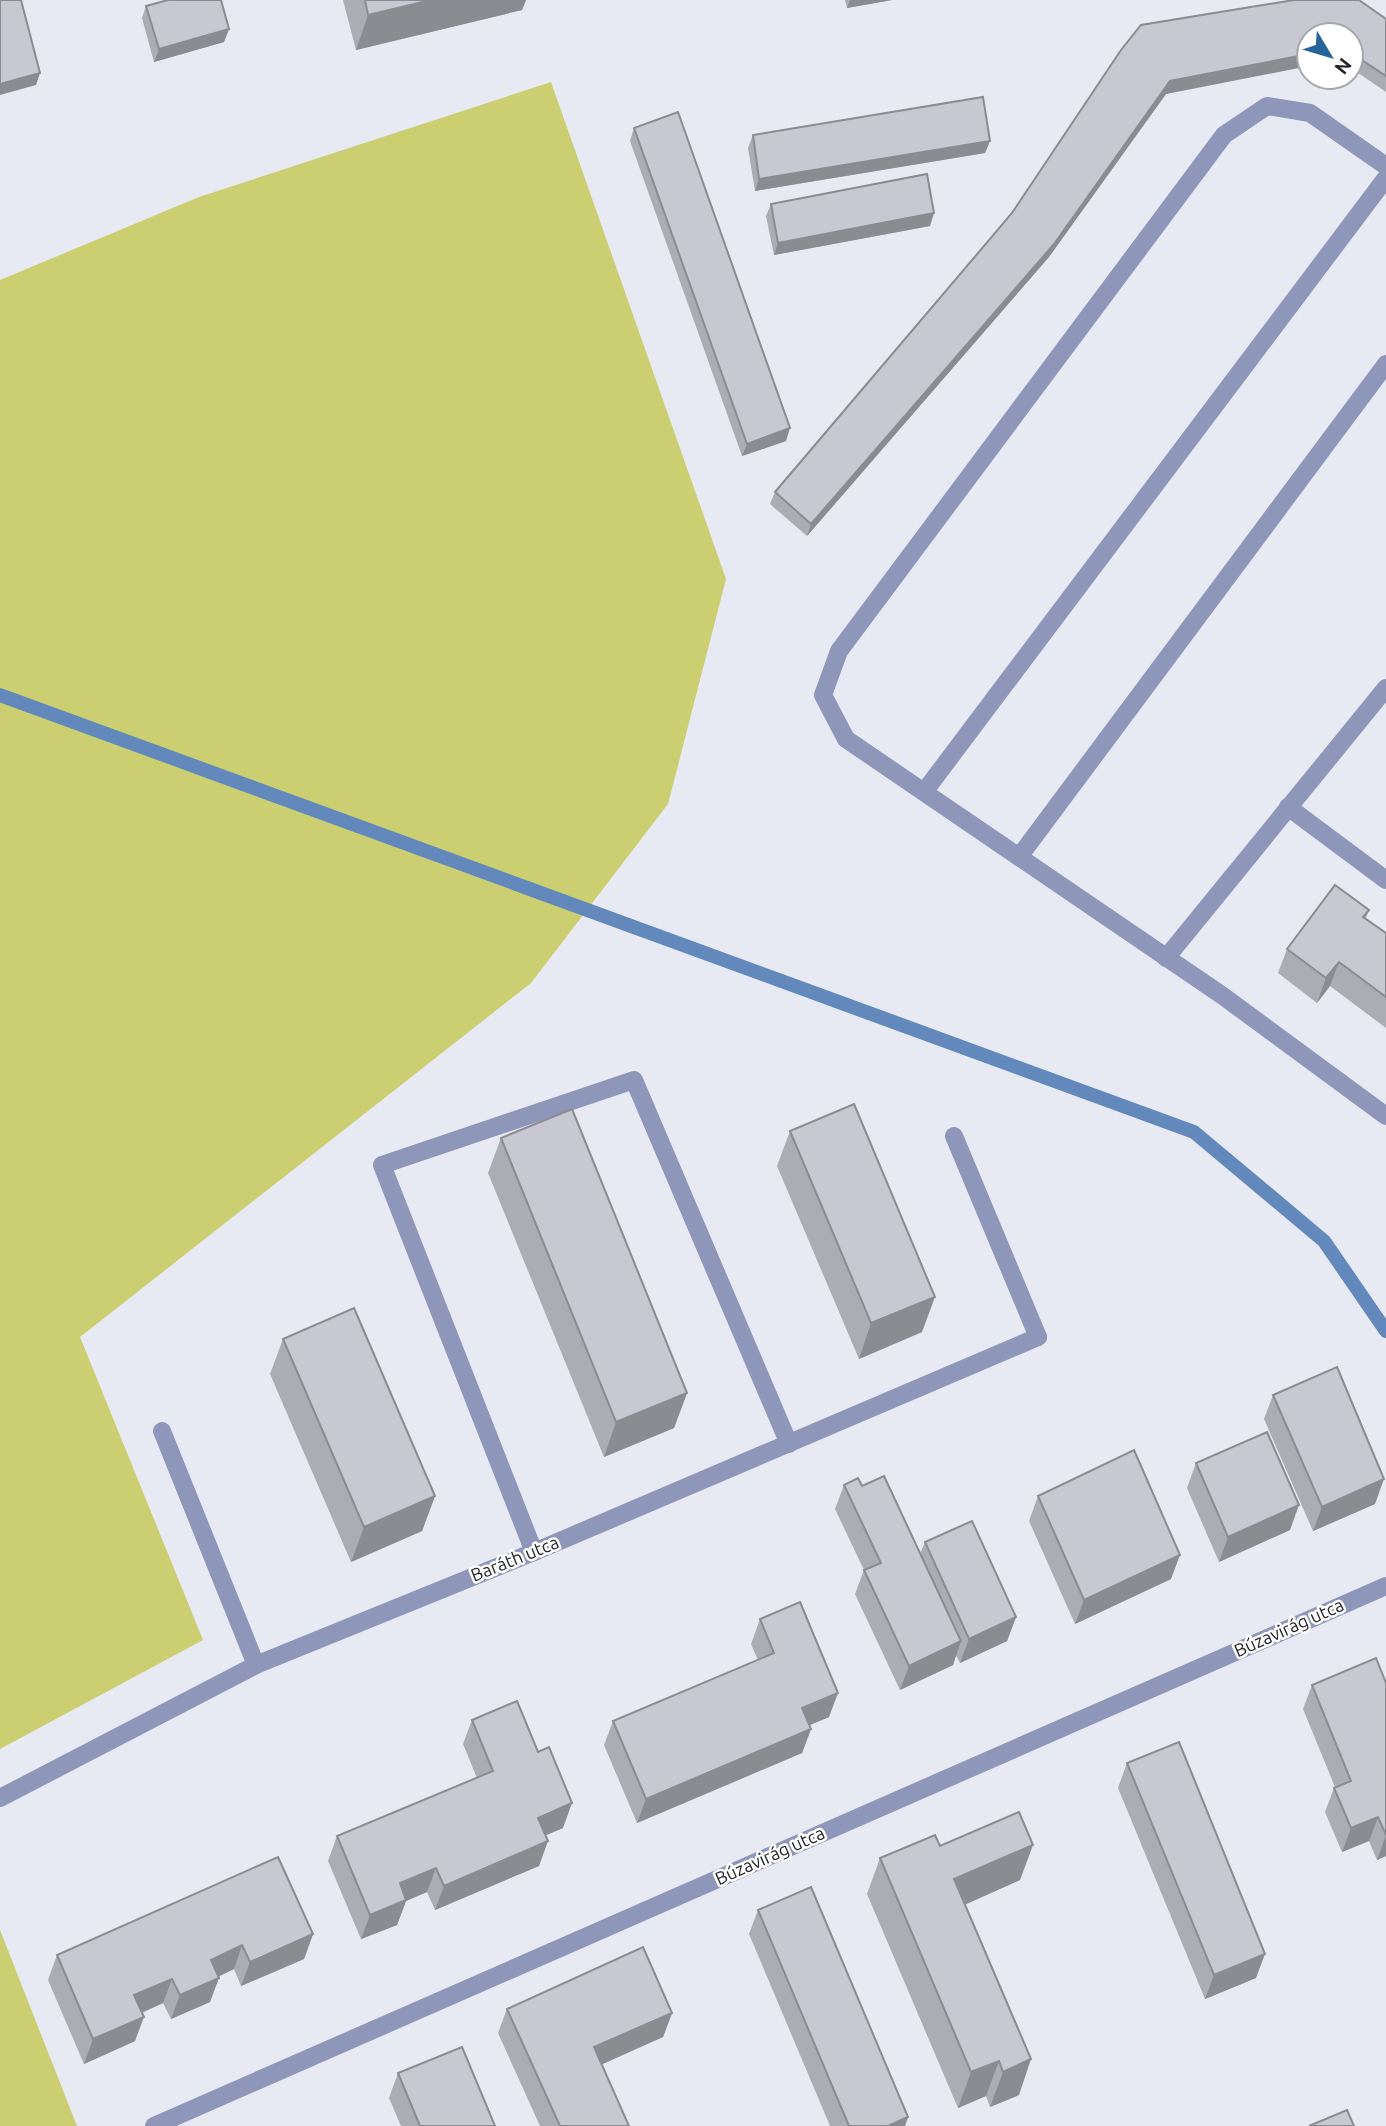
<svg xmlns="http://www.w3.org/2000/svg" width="1386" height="2126" font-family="Ubuntu,sans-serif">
	<rect width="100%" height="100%" fill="#e7eaf2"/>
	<g fill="#cbcf71">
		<path d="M551,82L726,579L668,804L531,983L80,1337L203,1640L0,1749V280L199,197Z"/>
		<path d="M0,1930L77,2126H0Z"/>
	</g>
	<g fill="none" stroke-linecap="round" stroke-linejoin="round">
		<path stroke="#6389bc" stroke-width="14" d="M0,695L1194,1132L1324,1241L1386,1331"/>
		<g stroke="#8e96ba" stroke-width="18">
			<path d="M1386,166L1310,113L1267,106L1224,135L839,651L823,695L846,739L1223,996L1386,1116"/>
			<path d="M924,792L1386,178"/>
			<path d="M1288,807L1386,880"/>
			<path d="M1019,857L1386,364"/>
			<path d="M1166,958L1386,688"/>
			<path d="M954,1136L1038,1337"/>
			<path d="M162,1431L256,1665"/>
			<path d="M534,1552L382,1165L634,1080L789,1444"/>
		</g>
		<g stroke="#8e96ba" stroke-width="18">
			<path d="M0,1798L256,1665L534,1552L1038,1337"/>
			<path d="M154,2126L1386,1586"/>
		</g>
	</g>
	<g fill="#abacb4">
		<path d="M343,0H526L522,10L356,50Z"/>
		<path d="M845,0H892L847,8Z"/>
		<path d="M146,6L229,29L224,42L154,62L142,18Z"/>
		<path d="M1386,19V92L1351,68V35L1166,94L1049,257L807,536L770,504L775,492L1012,213L1121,50Z"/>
		<path d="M634,128L786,441L742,456L630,141Z"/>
		<path d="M753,135L990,141L985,153L755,191L748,148Z"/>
		<path d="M771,204L930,226L774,255L766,216Z"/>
		<path d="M1369,910L1366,918L1386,933V1028L1330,986L1317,1003L1278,973L1287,949Z"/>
		<path d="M790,1131L922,1332L859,1359L777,1166Z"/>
		<path d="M501,1138L687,1393L674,1428L604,1457L488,1173Z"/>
		<path d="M283,1339L435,1496L422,1531L351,1562L270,1374Z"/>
		<path d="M1273,1395L1375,1504L1313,1531L1264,1419Z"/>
		<path d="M1196,1463L1290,1530L1219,1562L1187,1488Z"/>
		<path d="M844,1485L862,1486L920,1554L925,1542L1016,1617L1007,1641L960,1663L956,1655L953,1665L900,1690L855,1594L864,1570L835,1509Z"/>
		<path d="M1038,1496L1171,1579L1075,1624L1029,1521Z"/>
		<path d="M760,1619L829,1717L810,1725L811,1729L802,1753L637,1823L604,1745L613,1721L758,1660L751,1644Z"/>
		<path d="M1386,1683V1856L1377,1860L1369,1841L1342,1852L1325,1812L1334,1788L1335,1787L1303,1709L1312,1685Z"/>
		<path d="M472,1720L563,1828L546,1835L539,1866L435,1910L427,1892L406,1901L397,1925L361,1939L328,1861L337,1836L477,1778L463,1744Z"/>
		<path d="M1127,1763L1256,1978L1205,1999L1118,1788Z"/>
		<path d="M940,1846L1020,1880L965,1904L1019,2095L990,2107L986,2096L958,2108L867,1894L880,1858Z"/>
		<path d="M758,1910L908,2117L905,2126H830L749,1934Z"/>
		<path d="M313,1934L304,1959L241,1986L234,1969L218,1977L210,2002L171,2019L163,2003L142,2013L135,2041L84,2064L48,1980L57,1955Z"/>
		<path d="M507,2009L672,2013L663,2037L601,2064L629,2126H540L498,2033Z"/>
		<path d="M398,2073L495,2126H401L389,2098Z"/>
	</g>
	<g fill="#8b8c92">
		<path d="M431,0H526L522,10L356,50L368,15Z"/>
		<path d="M850,0H892L847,8Z"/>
		<path d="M229,29L224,42L154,62L159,49Z"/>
		<path d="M1309,54V66L1166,94L1049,257L807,536L811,524L1170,81Z"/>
		<path d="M40,73L36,85L0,95V84Z"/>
		<path d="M990,141L985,153L755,191L759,179Z"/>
		<path d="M934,213L930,226L774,255L778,243Z"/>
		<path d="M790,428L786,441L742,456L747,444Z"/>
		<path d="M1339,962L1330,986L1317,1003L1326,978Z"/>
		<path d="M935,1297L922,1332L859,1359L871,1323Z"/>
		<path d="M687,1393L674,1428L604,1457L616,1422Z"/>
		<path d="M1384,1479L1375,1504L1313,1531L1322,1507Z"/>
		<path d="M435,1496L422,1531L351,1562L364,1527Z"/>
		<path d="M1299,1505L1290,1530L1219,1562L1228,1537Z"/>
		<path d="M1180,1555L1171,1579L1075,1624L1084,1600Z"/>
		<path d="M1016,1617L1007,1641L960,1663L969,1639Z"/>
		<path d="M961,1641L953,1665L900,1690L909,1666Z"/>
		<path d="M838,1693L829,1717L793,1732L802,1708Z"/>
		<path d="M811,1729L802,1753L637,1823L646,1799Z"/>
		<path d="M572,1803L563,1828L530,1842L538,1818Z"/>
		<path d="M1378,1817L1369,1841L1342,1852L1351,1828Z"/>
		<path d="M1386,1835V1856L1377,1860Z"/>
		<path d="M548,1841L539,1866L435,1910L444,1886Z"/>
		<path d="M1033,1845L1020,1880L942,1915L954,1879Z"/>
		<path d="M436,1868L427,1892L406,1901L397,1925L361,1939L370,1915L400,1883Z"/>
		<path d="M313,1934L304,1959L241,1986L250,1962Z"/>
		<path d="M242,1945L234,1969L202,1984L211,1960Z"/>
		<path d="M1265,1954L1256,1978L1205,1999L1214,1975Z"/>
		<path d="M219,1978L210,2002L171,2019L180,1995Z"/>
		<path d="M172,1979L163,2003L125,2020L134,1995Z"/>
		<path d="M672,2013L663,2037L585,2072L594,2047Z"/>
		<path d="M144,2017L135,2041L84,2064L93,2039Z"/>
		<path d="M1031,2059L1019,2095L990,2107L1003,2072Z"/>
		<path d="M999,2061L986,2096L958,2108L971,2072Z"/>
		<path d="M908,2117L905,2126H888Z"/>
	</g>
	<g fill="#c7c8d1" stroke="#8b8c92" stroke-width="2">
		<path d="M0,0H21L40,73L0,84Z"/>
		<path d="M168,0H221L229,29L159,49L146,6Z"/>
		<path d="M365,0H431L368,15Z"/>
		<path d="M1294,0H1359L1386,19V76L1351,53V35H1309V54L1170,81L1054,244L811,524L775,492L1012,213L1121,50L1141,25Z"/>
		<path d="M983,97L990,141L759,179L753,135Z"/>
		<path d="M678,112L790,428L747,444L634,128Z"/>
		<path d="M927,174L934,213L778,243L771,204Z"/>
		<path d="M1335,885L1369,910L1363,917L1386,933V997L1339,962L1326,978L1287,949Z"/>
		<path d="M854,1104L935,1297L871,1323L790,1131Z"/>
		<path d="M572,1109L687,1393L616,1422L501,1138Z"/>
		<path d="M354,1308L435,1496L364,1527L283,1339Z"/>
		<path d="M1337,1367L1384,1479L1322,1507L1273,1395Z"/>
		<path d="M1267,1432L1299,1505L1228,1537L1196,1463Z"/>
		<path d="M1134,1450L1180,1555L1084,1600L1038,1496Z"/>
		<path d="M884,1476L961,1641L909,1666L864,1570L881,1563L844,1485L858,1478L862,1486Z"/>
		<path d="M972,1521L1016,1617L969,1639L925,1542Z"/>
		<path d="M800,1602L838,1693L802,1708L811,1729L646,1799L613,1721L774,1653L760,1619Z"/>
		<path d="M1376,1658L1386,1683V1835L1378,1817L1351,1828L1334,1788L1351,1781L1312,1685Z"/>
		<path d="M517,1701L538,1752L549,1747L572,1803L538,1818L548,1841L444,1886L436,1868L400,1883L406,1900L370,1915L337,1836L493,1771L472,1720Z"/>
		<path d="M1179,1742L1265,1954L1214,1975L1127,1763Z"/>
		<path d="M1019,1812L1033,1845L954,1879L1031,2059L1003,2072L999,2061L971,2072L880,1858L935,1835L940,1846Z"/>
		<path d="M278,1857L313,1934L250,1962L242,1945L211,1960L219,1978L180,1995L172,1979L134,1995L144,2017L93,2039L57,1955Z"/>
		<path d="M811,1887L908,2117L888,2126H849L758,1910Z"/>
		<path d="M643,1947L672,2013L594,2047L629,2126H560L507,2009Z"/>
		<path d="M462,2047L495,2126H420L398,2073Z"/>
		<path d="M1347,2110L1354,2126H1309Z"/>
	</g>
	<g text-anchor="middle" stroke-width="5" stroke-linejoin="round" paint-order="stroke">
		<g font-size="18" fill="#242528" stroke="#fff">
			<text transform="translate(515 1559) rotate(-22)" y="6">Baráth utca</text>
			<text transform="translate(1289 1628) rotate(-24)" y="6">Búzavirág utca</text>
			<text transform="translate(770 1856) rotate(-24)" y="6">Búzavirág utca</text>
		</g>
	</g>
	<g transform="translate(1330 56) rotate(128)"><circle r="33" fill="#ffffff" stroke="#a7a8a9" stroke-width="2"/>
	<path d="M0-5L12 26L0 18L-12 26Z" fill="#26659b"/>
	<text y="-10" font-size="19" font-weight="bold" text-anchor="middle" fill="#242528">N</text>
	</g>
</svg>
